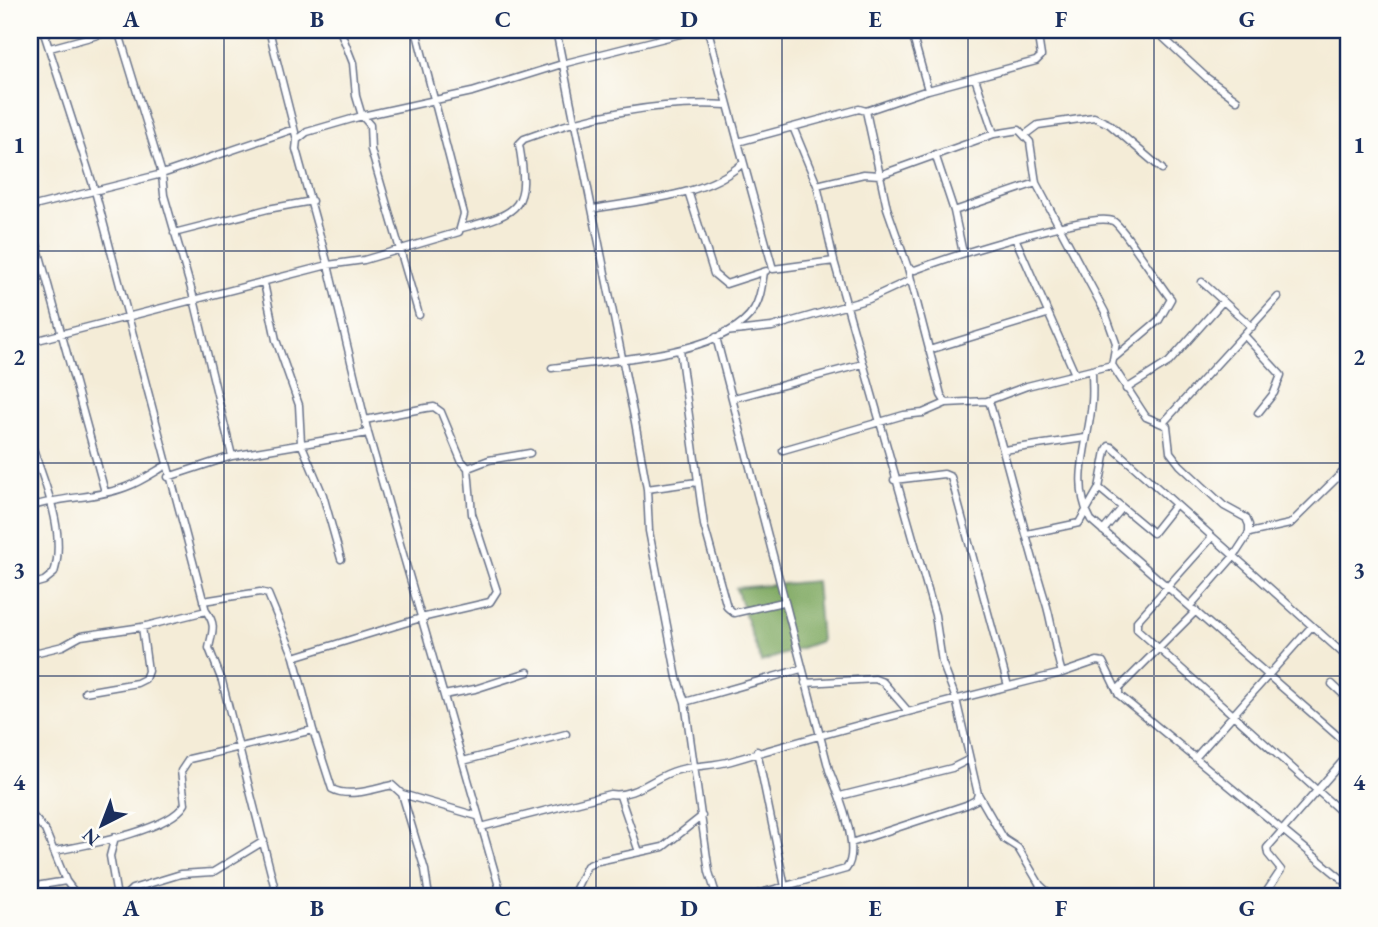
<svg xmlns="http://www.w3.org/2000/svg" width="1378" height="927" font-family="'EB Garamond',serif">
<rect width="100%" height="100%" fill="#fdfcf7"/>
<filter id="ink" filterUnits="userSpaceOnUse"><feTurbulence type="fractalNoise" baseFrequency=".0143" numOctaves="2"/><feDisplacementMap in="SourceGraphic" scale="14" xChannelSelector="R" yChannelSelector="G"/><feConvolveMatrix kernelMatrix="1 2 1 2 8 2 1 2 1" color-interpolation-filters="sRGB"/></filter>
<filter id="wash" filterUnits="userSpaceOnUse"><feTurbulence type="fractalNoise" baseFrequency=".00686" numOctaves="4" result="noise"/><feDisplacementMap in="SourceGraphic" scale="28" xChannelSelector="R" yChannelSelector="G"/><feGaussianBlur stdDeviation="1.57" result="paint"/><feColorMatrix in="noise" values="0 0 0 0 0 0 0 0 0 0 0 0 0 0 0 0 0 1.4 0 .05"/><feComposite in="paint" operator="in"/></filter>
<g filter="url(#wash)">
<rect width="100%" height="100%" fill="#f4ecd7"/>
<path fill="#7ea860" stroke="#4c6c5f" stroke-width="2" d="M 816,581 L 821,641 L 761,662 L 736,588 Z"/>
</g>
<g filter="url(#ink)">
<g fill="none" stroke-linecap="round" stroke-linejoin="round">
<defs>
<path id="minor" d="M 43,30 L 95,191 L 206,611 C 217,626 212,631 209,648 L 222,681 L 277,897
M 118,30 L 162,174 L 294,129
M 269,30 L 297,140
M 340,30 L 353,63 L 356,96 L 362,116 L 370,125 L 371,150 L 419,315
M 556,30 L 635,422 L 647,489 L 649,531 L 677,678 L 685,702 L 709,872 L 717,897
M 708,30 L 738,142 L 859,109 L 866,111 L 887,208 L 908,268 L 915,270 C 944,259 1091,211 1113,221 C 1121,224 1161,287 1171,299 L 1159,320 L 1114,358
M 1155,30 L 1207,78 L 1237,100
M 50,48 L 116,30
M 975,78 L 994,134
M 928,90 L 1036,61 L 1041,56 L 1037,30
M 866,111 L 928,90 L 911,30
M 793,127 L 817,185 L 834,261
M 1026,134 L 1038,125 L 1094,117 L 1109,124 L 1162,169
M 738,142 L 773,269 L 834,261 L 935,615 L 942,662 L 956,699 L 978,794 L 976,800 L 966,805 L 851,843
M 935,154 L 954,211 L 963,253
M 817,185 L 864,174 L 880,175 L 994,134 L 1019,130 L 1030,142 L 1036,183 L 1105,312 L 1116,343 L 1112,365 L 1146,417 L 1167,426 L 1170,452 L 1180,465 L 1224,506 L 1246,518 L 1249,525 L 1249,533 L 1234,556 L 1190,606
M 688,191 L 714,274 L 726,284 L 766,271
M 30,207 L 162,174 L 164,195 L 194,299 L 232,456 L 368,433
M 593,209 C 641,200 705,197 743,163
M 954,211 L 1036,183
M 30,219 L 105,492
M 462,228 C 522,213 530,207 519,144 L 524,139 C 587,115 660,101 727,105
M 174,233 L 268,209 L 312,201
M 1016,240 L 1075,374
M 908,268 L 941,395 L 946,403 L 987,401 L 990,404 C 1009,469 1025,535 1045,600 C 1053,624 1054,649 1062,673 L 1097,661 L 1103,662 L 1119,695
M 1202,282 L 1252,327
M 264,283 L 276,340 L 299,405 L 301,443 L 323,495 L 341,559
M 725,332 L 772,327 L 869,299 L 910,280
M 1244,335 L 1281,375 L 1274,393 L 1258,413
M 716,337 L 829,770 C 838,792 862,850 846,869 L 747,897
M 30,342 L 328,265 L 364,260 L 459,232 L 464,214 L 416,30
M 680,350 L 704,525 L 727,607 L 734,613 L 783,602
M 929,350 L 1047,314
M 552,368 C 604,360 724,357 754,309 C 761,298 762,284 764,272
M 1092,370 C 1092,380 1093,392 1092,402 C 1089,442 1070,483 1091,520 L 1348,745
M 1126,389 L 1169,362 L 1223,301
M 734,398 L 863,364
M 987,401 L 1027,386 L 1112,365
M 1164,422 L 1278,297
M 783,450 L 904,415 L 923,413 L 946,403
M 1004,450 L 1085,438
M 468,468 L 489,460 L 530,453
M 168,477 L 232,456
M 894,480 L 944,474 L 951,477 L 1008,686
M 1099,488 L 1153,533 L 1176,504
M 647,489 L 697,482
M 30,507 C 61,496 95,499 126,487 C 140,482 153,473 165,466
M 1103,531 L 1122,508
M 1249,533 L 1290,524 L 1348,467
M 1027,534 L 1079,523 L 1099,488 L 1106,451 L 1109,446 L 1112,447 L 1348,658
M 1212,537 L 1137,621 L 1137,629 L 1348,818
M 30,585 L 44,581 L 54,573 C 67,531 44,482 31,443
M 203,601 L 260,592 L 268,594 L 294,657 L 313,730
M 1196,611 L 1119,688 L 1119,695 L 1348,884
M 30,654 L 63,646 L 81,636 L 142,627 L 206,611
M 294,657 L 421,618 L 490,602 L 497,591 L 472,514 L 468,468 L 461,460 L 441,412 L 434,407 L 426,408 L 365,420
M 805,683 L 875,679 L 883,682 L 907,710
M 1332,684 L 1348,699
M 85,692 L 137,683 L 145,679 L 148,671 L 142,627
M 444,695 L 475,689 L 528,672
M 685,702 L 801,669
M 757,751 L 785,887
M 1195,758 L 1312,626
M 463,761 L 566,734
M 402,794 L 477,816
M 978,794 L 1004,839 L 1018,848 L 1040,885 L 1053,897
M 620,796 L 639,852
M 840,796 L 952,768 L 968,760
M 30,813 L 45,830 L 66,881
M 481,827 L 610,794 C 635,798 654,776 678,770 C 695,765 714,766 731,761 C 840,729 951,700 1062,673
M 115,837 L 110,856 L 117,897
M 55,851 C 86,845 169,831 185,804 L 181,771 L 189,759 L 313,730 L 332,789 C 349,798 374,789 392,785 L 402,794 L 425,870 L 429,897
M 30,887 L 66,881 L 78,897
M 124,897 L 132,889 L 181,874 L 213,872 L 264,841
M 502,897 L 368,433 L 328,265 L 296,149 L 297,140 L 307,132 L 362,116 L 472,92 L 562,64 L 696,30
M 572,897 L 587,866 L 598,861 L 663,847 L 702,816
M 1036,897 L 1040,885
M 1263,897 L 1281,870 L 1268,854 L 1267,848 L 1348,755"/>
</defs>
<use href="#minor" stroke="#677188" stroke-width="9"/>
<use href="#minor" stroke="#fff" stroke-width="6"/>
</g>
</g>
<path fill="none" stroke="#1b2f5e" stroke-width="2" stroke-opacity="0.55" d="M 224,30 L 224,897M 410,30 L 410,897M 596,30 L 596,897M 782,30 L 782,897M 968,30 L 968,897M 1154,30 L 1154,897M 30,251 L 1348,251M 30,463 L 1348,463M 30,676 L 1348,676"/>
<rect width="1378" height="927" fill="none" stroke="#fdfcf7" stroke-width="77"/>
<g transform="translate(102 825) rotate(222)" stroke="#fdfcf7" stroke-width="5" paint-order="stroke">
<path d="M0-5L12 26L0 18L-12 26Z" fill="#1b2f5e"/>
<text y="-10" font-size="19" font-weight="bold" text-anchor="middle" fill="#1b2f5e">N</text>
</g>
<rect x="38" y="38" width="1302" height="850" fill="none" stroke="#1b2f5e" stroke-width="2.5"/>
<g font-size="23" text-anchor="middle" font-weight="bold" fill="#1b2f5e">
<text x="131" y="27">A</text>
<text x="317" y="27">B</text>
<text x="503" y="27">C</text>
<text x="689" y="27">D</text>
<text x="875" y="27">E</text>
<text x="1061" y="27">F</text>
<text x="1247" y="27">G</text>
<text x="19" y="153">1</text>
<text x="1359" y="153">1</text>
<text x="19" y="365">2</text>
<text x="1359" y="365">2</text>
<text x="19" y="578">3</text>
<text x="1359" y="578">3</text>
<text x="19" y="790">4</text>
<text x="1359" y="790">4</text>
<text x="131" y="916">A</text>
<text x="317" y="916">B</text>
<text x="503" y="916">C</text>
<text x="689" y="916">D</text>
<text x="875" y="916">E</text>
<text x="1061" y="916">F</text>
<text x="1247" y="916">G</text>
</g>
</svg>
